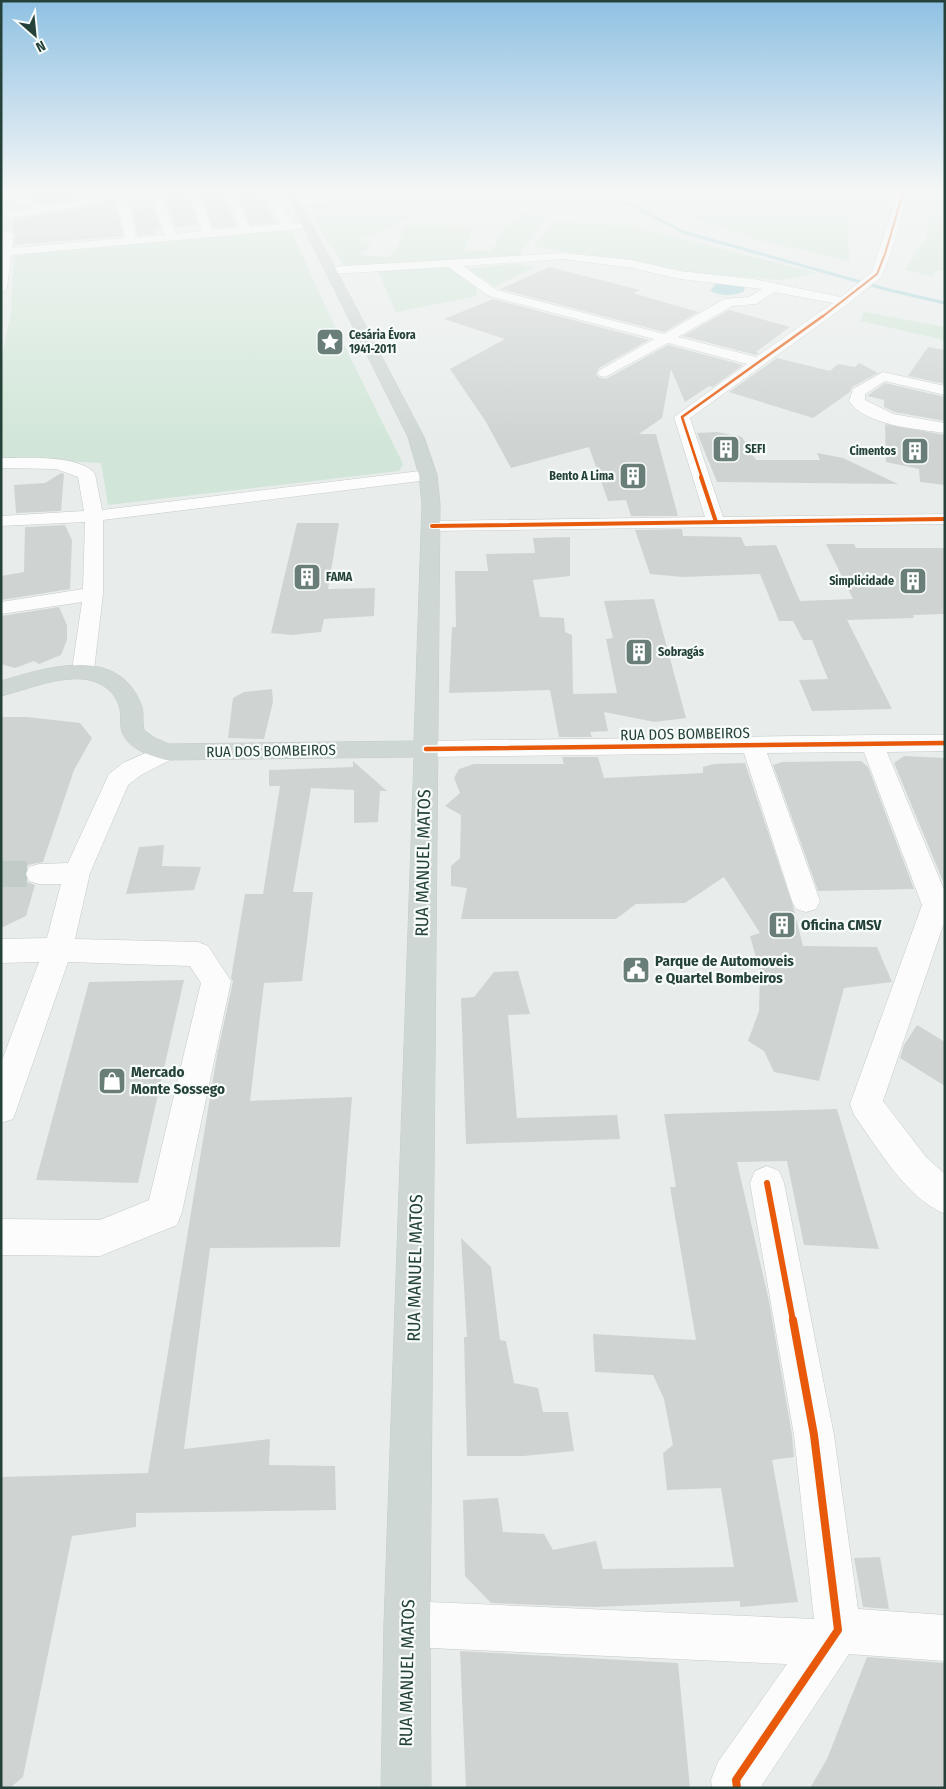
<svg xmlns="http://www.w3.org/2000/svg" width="946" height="1789" font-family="'Fira Sans Condensed',sans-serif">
<rect width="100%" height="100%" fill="#e8edeb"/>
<path fill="#d1e6d8" d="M 462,193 L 504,193 L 530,197 L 552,208 L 518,257 L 403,265 L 345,266 L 325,238 L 308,202 L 389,198 L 414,215 L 382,232 L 358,239 L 372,245 L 358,255 L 389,257 L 399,245 L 403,226 L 472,227 L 465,251 L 492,251 L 503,229 L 530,208 L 453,209 L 420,199 Z
M 625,193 L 876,193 L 874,197 L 848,217 L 849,261 L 759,240 Z
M 930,193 L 945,193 L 945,271 L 936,270 L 932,276 L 905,270 L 926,238 Z
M 554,222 L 627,225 L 817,273 L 780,280 L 684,272 L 533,246 Z
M 291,230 L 324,304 L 403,464 L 399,471 L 108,505 L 101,463 L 1,458 L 1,360 L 11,313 L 14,254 Z
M 513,264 L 535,267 L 495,287 L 468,269 Z
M 450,266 L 475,281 L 477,296 L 396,312 L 378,271 Z
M 864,312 L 945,327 L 945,340 L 861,321 Z"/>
<path fill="#a9d4db" d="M 716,284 L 735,284 L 745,288 L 743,292 C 731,296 722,296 710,291 Z"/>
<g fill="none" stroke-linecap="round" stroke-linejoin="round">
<path stroke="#a9d4db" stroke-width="3" d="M 585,193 L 634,206 L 683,232 L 889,290 L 945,303"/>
</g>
<path fill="#cfd4d2" d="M 46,193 L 97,193 L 47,204 L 28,197 Z
M 166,193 L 186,193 L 198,225 L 175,227 L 166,202 Z
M 200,193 L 223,193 L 236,226 L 213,228 Z
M 237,193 L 258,193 L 261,198 L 263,198 L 277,223 L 251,225 Z
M 111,199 L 115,201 L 123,236 L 14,245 L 16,234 L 13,231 L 14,219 L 87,207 Z
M 154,207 L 161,228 L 153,229 L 154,234 L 138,235 L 132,209 Z
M 549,267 L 640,290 L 633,293 L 698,312 L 664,332 L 500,289 Z
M 493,299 L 649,340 L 599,368 L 596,374 L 600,378 L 606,379 L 668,345 L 743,365 L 713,387 L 709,386 L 685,402 L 671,369 L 662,418 L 639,434 L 656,434 L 678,516 L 631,516 L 626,500 L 608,501 L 589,447 L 511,468 L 486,422 L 450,369 L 505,339 L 444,319 Z
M 729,310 L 790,327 L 756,352 L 759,353 L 756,355 L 683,336 Z
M 928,347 L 945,350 L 945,384 L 908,376 Z
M 777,358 L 830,371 L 838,364 L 855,367 L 859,363 L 878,373 L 852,387 L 850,392 L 813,418 L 729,392 Z
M 885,383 L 945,397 L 945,421 L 894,412 L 884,407 L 884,400 L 867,396 Z
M 885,424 L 945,435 L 945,485 L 920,482 L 919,469 L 886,462 Z
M 717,432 L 742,437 L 756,460 L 820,460 L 817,453 L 843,458 L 898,484 L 717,482 L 697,433 Z
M 61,473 L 64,474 L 61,511 L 16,513 L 14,485 L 45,483 Z
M 297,523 L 339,523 L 328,589 L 375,588 L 374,616 L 324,619 L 321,632 L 292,635 L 271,633 Z
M 65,525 L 72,540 L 70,589 L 1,600 L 1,576 L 24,572 L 25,527 Z
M 682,529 L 683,536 L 741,537 L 745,546 L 776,545 L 800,601 L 853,599 L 826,544 L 854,544 L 856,548 L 945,548 L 945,614 L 913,615 L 914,618 L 847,620 L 892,709 L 812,711 L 799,680 L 828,679 L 812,640 L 803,640 L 793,621 L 779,621 L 760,574 L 683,577 L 650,574 L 635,530 Z
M 570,537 L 570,576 L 533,580 L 540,617 L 564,618 L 565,632 L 572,635 L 573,694 L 617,693 L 606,639 L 613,638 L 604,601 L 654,599 L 686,718 L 655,722 L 604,712 L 608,731 L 590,732 L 592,737 L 559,737 L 550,690 L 449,693 L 452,627 L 456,627 L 455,571 L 488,571 L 486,554 L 535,553 L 533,538 Z
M 59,607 L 67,625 L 67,640 L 61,655 L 39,664 L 34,661 L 15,668 L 1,664 L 1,616 Z
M 272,689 L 273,702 L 264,739 L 228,738 L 233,698 L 244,692 Z
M 1,717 L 27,717 L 80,723 L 92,738 L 74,770 L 43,862 L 28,865 L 24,873 L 27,882 L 35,885 L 26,916 L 1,928 Z
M 904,756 L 945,758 L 945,886 L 894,763 Z
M 562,757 L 598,757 L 604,778 L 703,773 L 703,767 L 714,764 L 745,763 L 793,906 L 803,946 L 877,947 L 892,982 L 844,988 L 819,1081 L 774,1072 L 764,1051 L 748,1041 L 759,1011 L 760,972 L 750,936 L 760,933 L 724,877 L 685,903 L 636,904 L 616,919 L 461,919 L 467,888 L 451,886 L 451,866 L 460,858 L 461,815 L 445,806 L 460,793 L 454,778 L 459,769 L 474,764 L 564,764 Z
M 353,761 L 387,791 L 380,791 L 378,822 L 354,823 L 354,790 L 311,788 L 293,892 L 313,892 L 302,981 L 264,983 L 250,1101 L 352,1097 L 340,1247 L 210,1248 L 184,1449 L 270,1439 L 269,1465 L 335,1466 L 336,1510 L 136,1513 L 136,1527 L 72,1536 L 23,1777 L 10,1788 L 1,1788 L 1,1477 L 148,1473 L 217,1055 L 233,981 L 231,978 L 245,894 L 263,894 L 280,786 L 269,786 L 269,770 L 353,767 Z
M 861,761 L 868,767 L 914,889 L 818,891 L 773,765 L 782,762 Z
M 164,845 L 162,866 L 201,867 L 194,890 L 126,894 L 139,847 Z
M 518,971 L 530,1014 L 508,1015 L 517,1118 L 617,1115 L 620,1139 L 466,1144 L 461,998 L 474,997 L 494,972 Z
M 184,980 L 138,1183 L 36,1180 L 89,982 Z
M 917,1025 L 945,1042 L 945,1086 L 900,1058 L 904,1045 Z
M 837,1109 L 879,1249 L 804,1245 L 787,1161 L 737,1162 L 769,1301 L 792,1435 L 794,1457 L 772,1460 L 798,1602 L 740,1607 L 740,1601 L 594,1607 L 491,1603 L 465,1576 L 463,1500 L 498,1498 L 503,1532 L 544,1534 L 553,1550 L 596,1541 L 603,1569 L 734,1567 L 721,1488 L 667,1490 L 663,1453 L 673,1445 L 664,1399 L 653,1375 L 595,1372 L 593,1334 L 696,1340 L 670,1187 L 676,1187 L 664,1114 Z
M 461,1238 L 491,1267 L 500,1340 L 506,1341 L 514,1383 L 538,1388 L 543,1412 L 568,1412 L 574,1451 L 524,1456 L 467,1456 L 464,1337 L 467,1337 Z
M 880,1557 L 889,1609 L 863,1607 L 854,1558 Z
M 460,1651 L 678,1663 L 690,1788 L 466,1788 Z
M 867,1657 L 945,1663 L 945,1788 L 810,1788 L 827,1759 Z"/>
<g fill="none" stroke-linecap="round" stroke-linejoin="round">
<path stroke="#c1cbc8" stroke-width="26" stroke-dasharray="26 12" stroke-linecap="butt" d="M 1,874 L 39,874"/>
<defs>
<path id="minor" d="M 1,193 L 9,193 L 47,206 L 85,199 L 104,193 L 125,193 L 129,202 L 136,237 L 165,235 L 151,193 L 161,193 L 175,234 L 202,231 L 188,193 L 198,193 L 212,230 L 239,228 L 225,193 L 235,193 L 250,227 L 281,224 L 267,193 L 277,193 L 292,223 L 308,222 L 313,225 L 308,228 L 288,230 L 11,255 L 7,288 L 1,292 L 1,243 L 4,232 L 8,231 L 14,234 L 12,248 L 125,238 L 116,196 L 87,205 L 9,218 L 5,217 L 4,215 L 5,213 L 34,208 L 1,197 Z
M 365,193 L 385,193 L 369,199 L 295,204 L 290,201 L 295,198 Z
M 898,193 L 908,193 L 891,254 L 881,277 L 848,304 L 690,418 L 723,517 L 945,514 L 945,524 L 432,531 L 426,530 L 423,526 L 426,522 L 432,521 L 705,517 L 674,417 L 747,364 L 668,343 L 605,377 L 600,376 L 598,373 L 600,370 L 654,339 L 489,296 L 448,267 L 332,274 L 326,270 L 328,267 L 564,253 L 632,260 L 680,271 L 753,279 L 841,297 L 872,272 ZM 564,259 L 632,268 L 680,279 L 762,289 L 749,297 L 724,299 L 664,334 L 497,290 L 463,266 ZM 774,292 L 833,303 L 756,357 L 678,337 L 732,306 L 756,304 Z
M 883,372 L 945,386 L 945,395 L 885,381 L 865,394 L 865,400 L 893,414 L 945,423 L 945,433 C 918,429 866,426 849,401 L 853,389 Z
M 1,458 C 24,458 80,454 95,474 L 102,510 L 428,470 L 434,471 L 437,475 L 434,479 L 428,480 L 103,520 L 103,594 L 94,670 L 91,675 L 83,677 L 75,675 L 72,670 L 82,602 L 1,614 L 1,602 L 83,589 L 85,522 L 1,526 L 1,516 L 84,511 L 78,477 L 56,469 L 1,468 Z
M 872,735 L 945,735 L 945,751 L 887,752 L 945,892 L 945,920 L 883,1101 L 926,1157 L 945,1174 L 945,1214 C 906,1198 878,1148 854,1115 L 850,1104 L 922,905 L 864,752 L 767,753 L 820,901 L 816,909 L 806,912 L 796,909 L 792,901 L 744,753 L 426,757 L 418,755 L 414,749 L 418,743 L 426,741 Z
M 166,744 L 174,746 L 178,752 L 174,758 L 141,775 L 128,785 L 90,873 L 75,939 L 198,942 L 208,946 L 231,981 L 182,1212 L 177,1225 L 100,1256 L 1,1255 L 1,1219 L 100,1220 L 149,1200 L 201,983 L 190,966 L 68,962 L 17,1108 L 13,1119 L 1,1123 L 1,1063 L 39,962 L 1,963 L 1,939 L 47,938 L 61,884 L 39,884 L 29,881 L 26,874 L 29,867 L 39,864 L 68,863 L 109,774 L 123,763 Z
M 767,1166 L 779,1171 L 784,1183 L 834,1435 L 858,1609 L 945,1615 L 945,1661 L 849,1654 L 762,1785 L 762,1788 L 712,1788 L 711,1780 L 718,1762 L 787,1664 L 407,1647 L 391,1640 L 384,1624 L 391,1608 L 407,1601 L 814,1619 L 794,1435 L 750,1183 L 755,1171 Z"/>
<path id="major" d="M 288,193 L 298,193 L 300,201 L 424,437 L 437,475 L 440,504 L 430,1624 L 431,1788 L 381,1788 L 384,1624 L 414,757 L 166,760 C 152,756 134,751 126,739 C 118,729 122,721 120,709 C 115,687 93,677 72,679 C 48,680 25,690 1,696 L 1,681 C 48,667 120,644 142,707 C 144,714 142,723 144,730 L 155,738 L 169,744 L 414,741 L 422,504 L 419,475 L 408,437 L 290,201 Z"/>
</defs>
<use href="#minor" stroke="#c5cac8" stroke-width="1"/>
<use href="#major" stroke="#c3ccc9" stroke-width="1"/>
<use href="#minor" fill="#fcfcfc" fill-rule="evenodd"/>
<use href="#major" fill="#cfd7d5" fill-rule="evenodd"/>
<defs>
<path id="cycleway-far5" d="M 822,317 L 877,274 L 885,254 L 903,193"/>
<path id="cycleway-far4" d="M 702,478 L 682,417 L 823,316"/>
<path id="cycleway-far3" d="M 701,477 L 716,522
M 432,526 L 945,519"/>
<path id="cycleway-far2" d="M 426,749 L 945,743"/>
<path id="cycleway-far1" d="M 767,1183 L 793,1321"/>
<path id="cycleway" d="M 737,1788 L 736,1780 L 838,1630 L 814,1435 L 793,1320"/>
</defs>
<use href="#cycleway-far5" stroke="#f7fbf9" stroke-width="3"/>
<use href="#cycleway-far4" stroke="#f7fbf9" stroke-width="4.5"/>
<use href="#cycleway-far3" stroke="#f7fbf9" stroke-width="6"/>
<use href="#cycleway-far2" stroke="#f7fbf9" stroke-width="8"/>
<use href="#cycleway-far1" stroke="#f7fbf9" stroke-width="9"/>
<use href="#cycleway" stroke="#f7fbf9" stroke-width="11"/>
<use href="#cycleway-far5" stroke="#e8590c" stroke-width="2"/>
<use href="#cycleway-far4" stroke="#e8590c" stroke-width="2.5"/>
<use href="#cycleway-far3" stroke="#e8590c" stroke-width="4"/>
<use href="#cycleway-far2" stroke="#e8590c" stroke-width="4.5"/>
<use href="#cycleway-far1" stroke="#e8590c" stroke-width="6"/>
<use href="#cycleway" stroke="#e8590c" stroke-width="8"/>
</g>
<linearGradient id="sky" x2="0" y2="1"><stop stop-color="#8fc1e3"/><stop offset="0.43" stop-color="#f5f7f6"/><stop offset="1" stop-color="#f5f7f6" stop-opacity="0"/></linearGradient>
<rect width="946" height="444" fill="url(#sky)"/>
<defs>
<symbol id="sight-square" viewBox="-11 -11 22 22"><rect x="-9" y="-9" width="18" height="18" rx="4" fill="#697e78" stroke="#f7fbf9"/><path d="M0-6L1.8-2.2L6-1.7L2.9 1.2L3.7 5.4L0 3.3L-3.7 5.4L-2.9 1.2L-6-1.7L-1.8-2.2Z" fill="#fff"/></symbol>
<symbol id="building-square" viewBox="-11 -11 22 22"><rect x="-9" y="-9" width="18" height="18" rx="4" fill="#697e78" stroke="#f7fbf9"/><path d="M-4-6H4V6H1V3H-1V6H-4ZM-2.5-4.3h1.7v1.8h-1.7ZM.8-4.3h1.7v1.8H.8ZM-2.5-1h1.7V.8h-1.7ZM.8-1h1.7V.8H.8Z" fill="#fff"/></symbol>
<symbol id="civic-square" viewBox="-11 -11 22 22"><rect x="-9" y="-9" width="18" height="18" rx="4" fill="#697e78" stroke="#f7fbf9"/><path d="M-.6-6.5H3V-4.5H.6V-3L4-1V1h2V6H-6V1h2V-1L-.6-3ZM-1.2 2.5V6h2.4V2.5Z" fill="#fff"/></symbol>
<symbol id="shop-square" viewBox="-11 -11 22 22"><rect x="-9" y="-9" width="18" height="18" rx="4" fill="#697e78" stroke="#f7fbf9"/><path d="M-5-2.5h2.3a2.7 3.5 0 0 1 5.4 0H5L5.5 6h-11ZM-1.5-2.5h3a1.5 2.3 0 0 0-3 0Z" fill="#fff"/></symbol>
</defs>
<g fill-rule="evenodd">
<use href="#sight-square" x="314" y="326" width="32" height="32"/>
<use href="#building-square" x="710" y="433" width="32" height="32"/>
<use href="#building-square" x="899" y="435" width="32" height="32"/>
<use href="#building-square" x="617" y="460" width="32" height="32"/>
<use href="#building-square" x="291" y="561" width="32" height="32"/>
<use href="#building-square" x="897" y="565" width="32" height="32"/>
<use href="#building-square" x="623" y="636" width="32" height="32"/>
<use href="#building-square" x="766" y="909" width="32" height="32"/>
<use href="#civic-square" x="620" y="954" width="32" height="32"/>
<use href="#shop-square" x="96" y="1065" width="32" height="32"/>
</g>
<g text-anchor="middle" stroke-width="4.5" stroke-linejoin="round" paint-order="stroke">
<g font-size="12" font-weight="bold" fill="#24423a" stroke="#f7fbf9" text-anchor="start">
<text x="349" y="339">Cesária Évora<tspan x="349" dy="14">1941-2011</tspan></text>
<text x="745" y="453">SEFI</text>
<text x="896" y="455" text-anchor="end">Cimentos</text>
<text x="614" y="480" text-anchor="end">Bento A Lima</text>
<text x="326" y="581">FAMA</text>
<text x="894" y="585" text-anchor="end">Simplicidade</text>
<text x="658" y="656">Sobragás</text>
</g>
<g font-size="15" fill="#24423a" stroke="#f7fbf9">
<text transform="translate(685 734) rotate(-1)" y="5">RUA DOS BOMBEIROS</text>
<text transform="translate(271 751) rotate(-1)" y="5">RUA DOS BOMBEIROS</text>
</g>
<g font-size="15" font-weight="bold" fill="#24423a" stroke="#f7fbf9" text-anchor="start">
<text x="801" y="930">Oficina CMSV</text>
<text x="655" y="966">Parque de Automoveis<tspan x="655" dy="17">e Quartel Bombeiros</tspan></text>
<text x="131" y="1077">Mercado<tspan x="131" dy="17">Monte Sossego</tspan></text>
</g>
<g font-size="18" fill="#24423a" stroke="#f7fbf9">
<text transform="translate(423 863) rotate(-89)" y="6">RUA MANUEL MATOS</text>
<text transform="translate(415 1268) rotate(-89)" y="6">RUA MANUEL MATOS</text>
<text transform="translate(407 1673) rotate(-89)" y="6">RUA MANUEL MATOS</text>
</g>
</g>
<rect width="946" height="1789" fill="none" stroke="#24423a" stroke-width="5"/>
<g transform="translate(35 35) rotate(153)" stroke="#f7fbf9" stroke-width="4" paint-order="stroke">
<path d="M0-4L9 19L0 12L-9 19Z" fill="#24423a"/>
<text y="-8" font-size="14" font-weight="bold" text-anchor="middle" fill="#24423a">N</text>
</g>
</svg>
